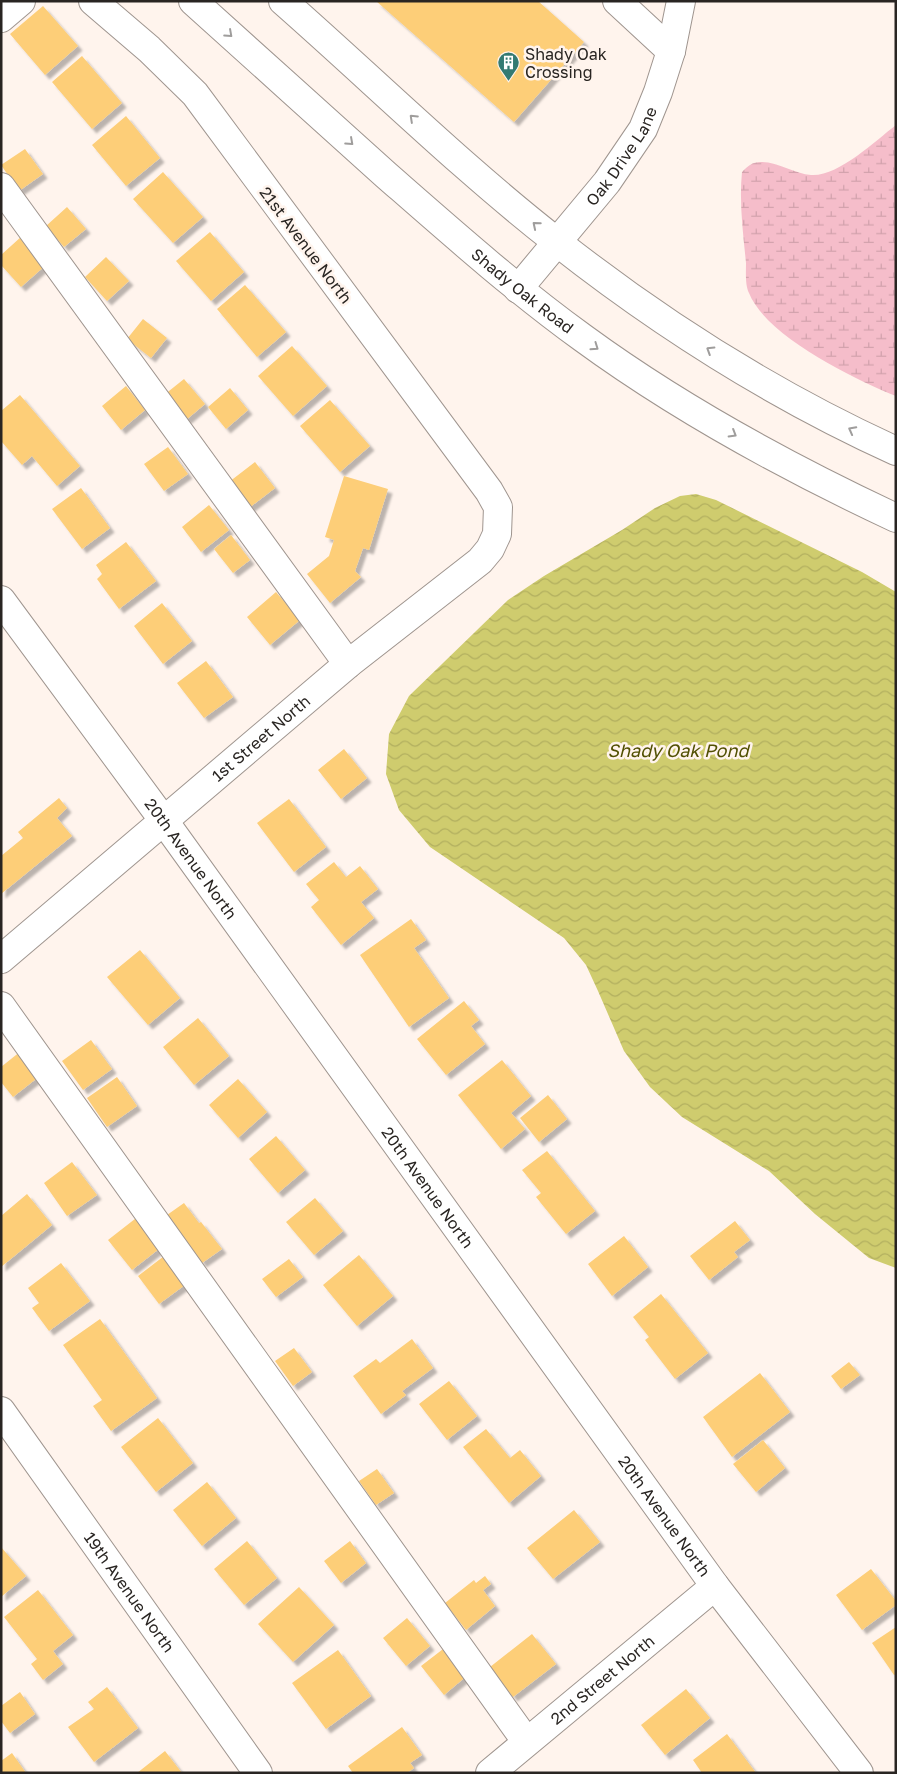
<svg xmlns="http://www.w3.org/2000/svg" width="897" height="1774" font-family="'Golos Text',sans-serif">
<defs>
<pattern id="wetland-marsh" width="20" height="14" patternUnits="userSpaceOnUse" patternTransform="scale(1.25)"><rect width="20" height="14" fill="#f5bdca"/><path d="M1 5h8M5 5V1M11 12h8M15 12V8" fill="none" stroke="#d2a2ad"/></pattern>
<pattern id="water-waves" width="16" height="10" patternUnits="userSpaceOnUse" patternTransform="scale(1.25)"><rect width="16" height="10" fill="#cfcc6e"/><path d="M0 5q4-4 8 0t8 0" fill="none" stroke="#b2af5f"/></pattern>
<filter id="shadow"><feDropShadow dx="4.5" dy="4.5" stdDeviation="1" flood-color="#0004"/></filter>
</defs>
<rect width="100%" height="100%" fill="#fff4ed"/>
<path fill="url(#wetland-marsh)" d="M 896,125 L 896,396 C 854,379 766,336 749,293 C 745,285 746,272 746,263 C 743,232 739,202 742,172 C 745,169 750,164 754,163 C 773,158 793,174 811,175 C 838,177 875,141 896,125 Z"/>
<path fill="url(#water-waves)" d="M 696,494 L 716,500 L 862,572 L 896,592 L 896,1268 L 869,1258 L 815,1214 L 769,1171 L 682,1117 L 650,1087 L 624,1051 L 598,991 L 586,965 L 564,938 L 430,847 L 399,810 L 386,774 L 389,734 L 409,696 L 508,600 L 544,576 L 622,530 L 655,508 L 680,496 Z"/>
<path fill="#fdce78" filter="url(#shadow)" d="M 376,1 L 538,1 L 584,42 L 514,122 Z
M 43,6 L 78,46 L 45,75 L 10,34 Z
M 82,56 L 122,103 L 92,129 L 52,82 Z
M 126,116 L 160,158 L 126,186 L 92,145 Z
M 25,149 L 43,174 L 19,191 L 1,165 Z
M 163,172 L 203,217 L 173,243 L 133,199 Z
M 67,207 L 86,229 L 64,247 L 46,226 Z
M 210,232 L 244,272 L 211,301 L 176,261 Z
M 22,236 L 47,264 L 21,287 L 1,265 L 1,255 Z
M 106,257 L 129,281 L 107,301 L 85,277 Z
M 245,285 L 286,332 L 257,357 L 217,309 Z
M 143,319 L 167,338 L 151,358 L 127,339 Z
M 292,346 L 327,386 L 293,416 L 258,376 Z
M 184,379 L 205,404 L 186,420 L 164,395 Z
M 126,386 L 145,410 L 121,430 L 102,406 Z
M 230,388 L 248,410 L 226,429 L 208,407 Z
M 20,395 L 80,466 L 57,486 L 32,456 L 22,465 L 1,441 L 1,411 Z
M 330,400 L 370,446 L 340,472 L 300,426 Z
M 168,447 L 188,474 L 164,491 L 144,464 Z
M 255,462 L 275,488 L 249,508 L 229,482 Z
M 344,476 L 388,489 L 369,550 L 363,548 L 355,571 L 361,577 L 330,603 L 307,574 L 329,556 L 334,540 L 325,537 Z
M 81,488 L 110,528 L 82,549 L 52,509 Z
M 209,505 L 229,530 L 201,552 L 182,527 Z
M 231,535 L 250,560 L 233,573 L 214,549 Z
M 126,542 L 156,581 L 119,609 L 97,579 L 102,574 L 96,565 Z
M 276,592 L 300,620 L 270,645 L 247,617 Z
M 162,603 L 192,641 L 163,664 L 134,626 Z
M 206,661 L 233,697 L 204,718 L 177,683 Z
M 344,749 L 367,778 L 341,799 L 318,770 Z
M 59,798 L 67,808 L 57,818 L 72,836 L 1,894 L 1,856 L 23,838 L 18,832 Z
M 289,799 L 326,847 L 294,872 L 257,823 Z
M 334,862 L 346,877 L 360,866 L 378,889 L 361,902 L 374,918 L 341,945 L 311,907 L 319,900 L 306,884 Z
M 411,919 L 426,940 L 414,948 L 449,998 L 409,1027 L 360,955 Z
M 140,950 L 180,998 L 148,1025 L 107,977 Z
M 464,1001 L 479,1020 L 471,1026 L 485,1044 L 446,1075 L 417,1039 Z
M 198,1018 L 229,1056 L 194,1085 L 163,1047 Z
M 91,1040 L 112,1069 L 83,1090 L 62,1061 Z
M 21,1051 L 41,1075 L 13,1097 L 1,1082 L 1,1067 Z
M 502,1060 L 531,1096 L 511,1113 L 525,1129 L 501,1149 L 458,1095 Z
M 117,1077 L 137,1106 L 107,1127 L 87,1098 Z
M 238,1079 L 267,1112 L 238,1138 L 209,1105 Z
M 548,1095 L 567,1119 L 539,1142 L 520,1118 Z
M 276,1136 L 305,1170 L 278,1193 L 249,1159 Z
M 547,1151 L 595,1211 L 566,1234 L 536,1197 L 541,1193 L 522,1170 Z
M 72,1162 L 97,1195 L 67,1216 L 44,1183 Z
M 27,1194 L 52,1225 L 1,1267 L 1,1216 Z
M 315,1198 L 343,1231 L 314,1255 L 286,1222 Z
M 184,1203 L 199,1223 L 201,1222 L 222,1249 L 202,1263 L 167,1215 Z
M 140,1215 L 164,1245 L 132,1270 L 108,1240 Z
M 735,1221 L 750,1240 L 734,1252 L 738,1257 L 709,1280 L 690,1256 Z
M 624,1236 L 648,1267 L 612,1296 L 588,1264 Z
M 168,1253 L 189,1282 L 159,1304 L 138,1276 Z
M 359,1255 L 393,1296 L 357,1326 L 323,1285 Z
M 289,1259 L 303,1277 L 276,1297 L 262,1279 Z
M 61,1263 L 90,1301 L 49,1331 L 32,1308 L 39,1303 L 28,1288 Z
M 661,1294 L 708,1353 L 675,1379 L 645,1340 L 649,1337 L 633,1317 Z
M 100,1319 L 157,1398 L 111,1431 L 93,1406 L 102,1400 L 63,1345 Z
M 412,1339 L 433,1368 L 402,1391 L 406,1395 L 381,1414 L 353,1376 L 376,1359 L 380,1363 Z
M 294,1348 L 312,1372 L 293,1386 L 275,1361 Z
M 849,1362 L 860,1375 L 841,1389 L 831,1376 Z
M 760,1373 L 790,1412 L 732,1457 L 703,1417 Z
M 449,1381 L 477,1416 L 447,1440 L 419,1404 Z
M 158,1418 L 193,1463 L 156,1492 L 121,1447 Z
M 486,1429 L 510,1458 L 520,1450 L 541,1476 L 509,1503 L 463,1447 Z
M 763,1440 L 785,1468 L 756,1492 L 733,1464 Z
M 377,1469 L 394,1493 L 376,1505 L 359,1481 Z
M 207,1482 L 236,1518 L 202,1546 L 173,1510 Z
M 574,1510 L 600,1542 L 553,1579 L 527,1548 Z
M 247,1541 L 277,1578 L 244,1605 L 214,1569 Z
M 350,1541 L 366,1563 L 341,1583 L 324,1561 Z
M 1,1547 L 26,1576 L 1,1597 Z
M 871,1569 L 896,1601 L 896,1605 L 862,1630 L 836,1595 Z
M 485,1576 L 491,1584 L 483,1590 L 495,1606 L 466,1630 L 445,1603 L 474,1580 L 476,1583 Z
M 299,1587 L 334,1625 L 293,1662 L 258,1624 Z
M 38,1590 L 73,1635 L 53,1651 L 63,1664 L 43,1680 L 31,1664 L 37,1659 L 4,1617 Z
M 407,1618 L 430,1646 L 406,1666 L 383,1638 Z
M 896,1627 L 896,1674 L 894,1675 L 872,1643 Z
M 532,1634 L 556,1664 L 513,1697 L 490,1667 Z
M 447,1646 L 469,1674 L 444,1695 L 421,1666 Z
M 338,1650 L 371,1696 L 326,1729 L 292,1683 Z
M 107,1687 L 138,1728 L 94,1762 L 68,1727 L 94,1709 L 88,1702 Z
M 686,1689 L 710,1718 L 665,1755 L 641,1725 Z
M 20,1692 L 35,1714 L 10,1733 L 1,1721 L 1,1706 Z
M 402,1727 L 422,1755 L 410,1763 L 414,1768 L 407,1773 L 353,1773 L 348,1766 Z
M 727,1734 L 756,1773 L 702,1773 L 693,1760 Z
M 165,1751 L 182,1773 L 137,1773 Z
M 12,1753 L 26,1773 L 1,1773 L 1,1761 Z"/>
<g fill="none" stroke-linecap="round" stroke-linejoin="round">
<defs>
<g id="minor">
<path d="M 617,1 L 671,51"/>
<path d="M 1,18 L 21,1"/>
<path d="M 1,187 L 348,664"/>
<path id="s1" d="M 518,289 L 607,182 L 643,129 L 658,92 L 671,51 L 681,1"/>
<path id="s2" d="M 1,600 L 164,821 L 715,1586 L 859,1773"/>
<path id="s3" d="M 1,959 L 348,664 L 480,561 L 490,549 L 497,534 L 498,507 L 489,491 L 195,94 L 149,49 L 93,1"/>
<path d="M 1,1006 L 526,1741"/>
<path id="s4" d="M 1,1411 L 258,1773"/>
<path id="s5" d="M 490,1773 L 715,1586"/>
</g>
<g id="major">
<path id="s6" d="M 193,1 C 257,59 322,117 386,175 C 450,231 514,288 583,338 C 680,409 787,467 896,518"/>
<path d="M 283,1 C 374,81 461,167 557,242 C 661,324 775,396 896,451"/>
</g>
</defs>
<use href="#minor" stroke="#9f958f" stroke-width="30"/>
<use href="#major" stroke="#9f958f" stroke-width="30"/>
<use href="#minor" stroke="#fff" stroke-width="28"/>
<use href="#major" stroke="#fff" stroke-width="28"/>
</g>
<defs><path id="oneway-chevron" d="M-2-3.5L2.5 0L-2 3.5" fill="none" stroke-width="1.6" stroke-linecap="round" stroke-linejoin="round" transform="scale(1.25)"/></defs>
<g stroke="#9f9d9c">
<use href="#oneway-chevron" transform="translate(229 34) rotate(42)"/>
<use href="#oneway-chevron" transform="translate(413 118) rotate(-137)"/>
<use href="#oneway-chevron" transform="translate(350 142) rotate(42)"/>
<use href="#oneway-chevron" transform="translate(536 225) rotate(-140)"/>
<use href="#oneway-chevron" transform="translate(595 347) rotate(35)"/>
<use href="#oneway-chevron" transform="translate(710 350) rotate(-148)"/>
<use href="#oneway-chevron" transform="translate(852 430) rotate(-152)"/>
<use href="#oneway-chevron" transform="translate(733 434) rotate(31)"/>
</g>
<defs>
<symbol id="building-pin" viewBox="-11 -11 22 30"><path d="M0 17L-7.5 6A9.5 9.5 0 1 1 7.5 6Z" fill="#337a72" stroke="#fff4ed"/><path d="M-4-6H4V6H1V3H-1V6H-4ZM-2.5-4.3h1.7v1.8h-1.7ZM.8-4.3h1.7v1.8H.8ZM-2.5-1h1.7V.8h-1.7ZM.8-1h1.7V.8H.8Z" fill="#fff"/></symbol>
</defs>
<g fill-rule="evenodd">
<use href="#building-pin" x="496" y="50" width="25" height="34"/>
</g>
<g text-anchor="middle" stroke-width="5" stroke-linejoin="round" paint-order="stroke">
<g font-size="16" fill="#292522" stroke="#fff4ed" text-anchor="start">
<text x="525" y="60">Shady Oak<tspan x="525" dy="18">Crossing</tspan></text>
</g>
<g font-size="16" fill="#292522" stroke="#fff4ed">
<text dy="6" stroke="none"><textPath href="#s1" startOffset="169">Oak Drive Lane</textPath></text>
<text transform="translate(306 245) rotate(53)" y="6">21st Avenue North</text>
<text dy="6" stroke="none"><textPath href="#s6" startOffset="439">Shady Oak Road</textPath></text>
<text dy="6" stroke="none"><textPath href="#s3" startOffset="341">1st Street North</textPath></text>
<text dy="6" stroke="none"><textPath href="#s2" startOffset="321">20th Avenue North</textPath></text>
<text dy="6" stroke="none"><textPath href="#s2" startOffset="726">20th Avenue North</textPath></text>
<text dy="6" stroke="none"><textPath href="#s2" startOffset="1131">20th Avenue North</textPath></text>
<text dy="6" stroke="none"><textPath href="#s4" startOffset="222">19th Avenue North</textPath></text>
<text dy="6" stroke="none"><textPath href="#s5" startOffset="146">2nd Street North</textPath></text>
</g>
<g font-size="18" font-style="italic" fill="#525003" stroke="#fff4ed">
<text x="678" y="757">Shady Oak Pond</text>
</g>
</g>
<rect width="897" height="1774" fill="none" stroke="#292522" stroke-width="5"/>
</svg>
